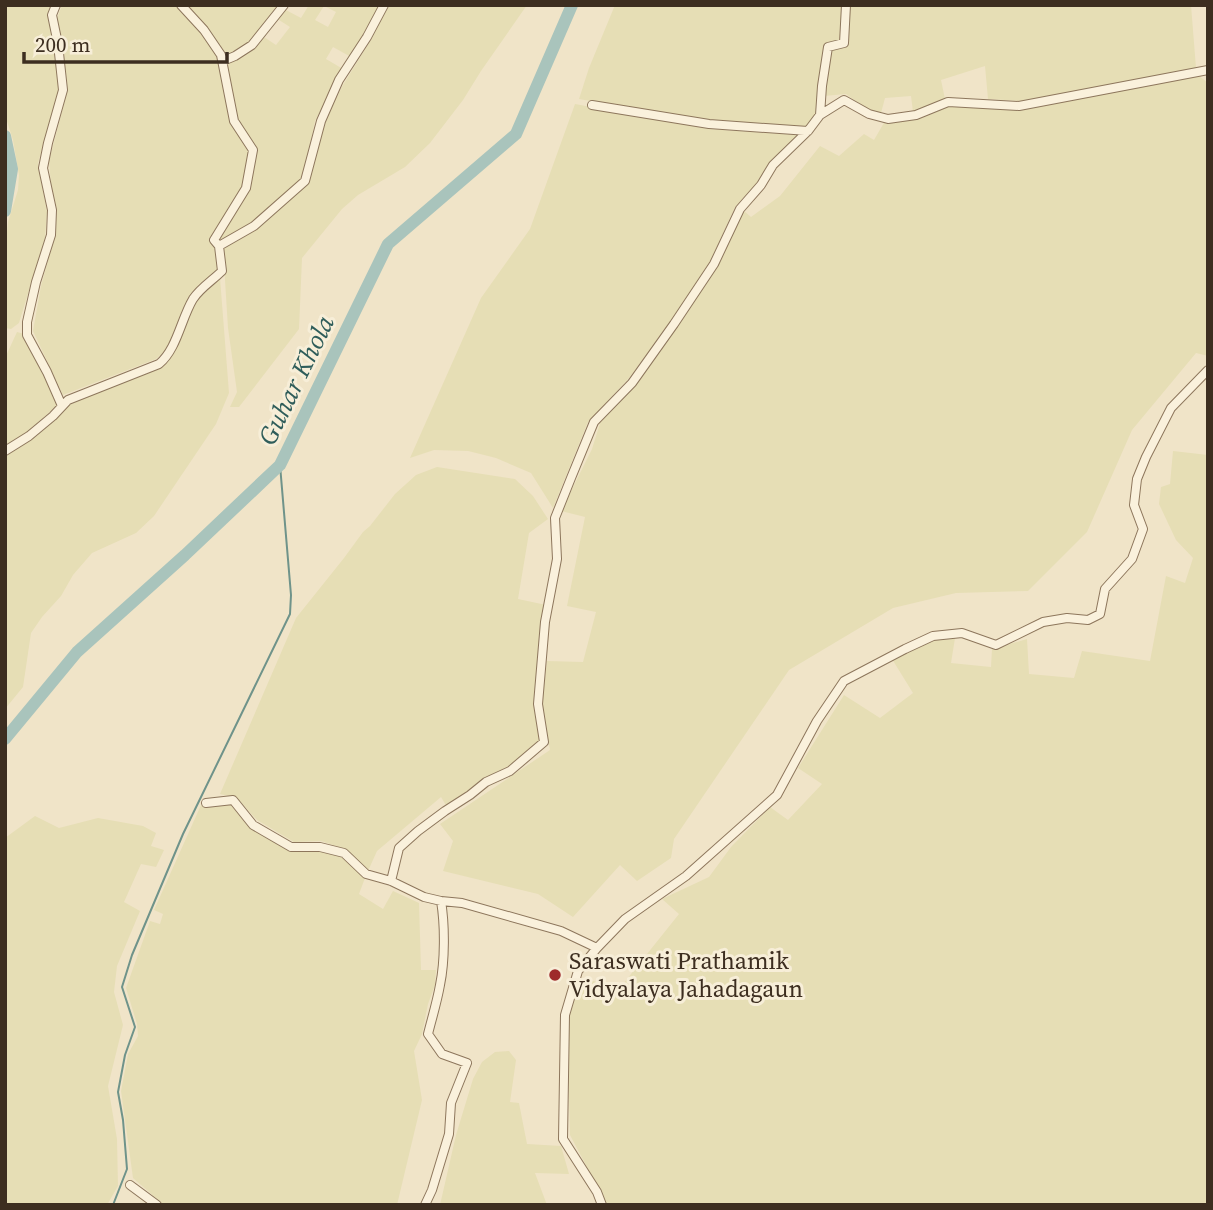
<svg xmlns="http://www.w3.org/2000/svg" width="1213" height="1210" font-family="'Source Serif 4',serif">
<rect width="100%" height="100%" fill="#f0e4c8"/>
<path fill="#e6deb5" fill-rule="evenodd" d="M 5,5 L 52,5 L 59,91 L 38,163 L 47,212 L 45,238 L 19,323 L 11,329 L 5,328 L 5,253 L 8,222 L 18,190 L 19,175 L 13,140 L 5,115 Z
M 62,5 L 179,5 L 202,31 L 219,56 L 232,121 L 252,150 L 244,187 L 212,240 L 217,247 L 220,271 L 193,294 L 179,321 L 167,349 L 156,359 L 63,395 L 33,331 L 41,286 L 55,235 L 49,161 L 65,100 L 65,71 L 60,30 L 56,21 Z
M 185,5 L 282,5 L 249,42 L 234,54 L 225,58 Z
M 309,5 L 380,5 L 365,36 L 351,57 L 333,47 L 326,59 L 343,69 L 315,121 L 303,179 L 253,224 L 222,243 L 218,239 L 238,204 L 256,149 L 238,119 L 227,63 L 261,35 L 276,45 L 290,27 L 276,18 L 284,9 L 301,18 ZM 324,6 L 336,12 L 328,27 L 315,20 Z
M 388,5 L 527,5 L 481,71 L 463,100 L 430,143 L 405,167 L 358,195 L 342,209 L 302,258 L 299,329 L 239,407 L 230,407 L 237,392 L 228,328 L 223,248 L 306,183 L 324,122 L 343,85 L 372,38 Z
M 615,5 L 1191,5 L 1196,68 L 1081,92 L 1021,101 L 988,99 L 985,66 L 941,80 L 945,99 L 913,112 L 911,96 L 885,98 L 881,113 L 866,109 L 846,94 L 824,96 L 817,114 L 804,129 L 709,122 L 579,99 L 589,68 Z
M 1198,75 L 1208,83 L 1208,356 L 1196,353 L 1132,430 L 1087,532 L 1028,591 L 956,593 L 893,608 L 789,670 L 674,839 L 671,858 L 637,881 L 620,865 L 573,917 L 538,894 L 443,871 L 453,841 L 440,824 L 550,750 L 542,704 L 547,661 L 583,662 L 596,612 L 567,606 L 585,517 L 561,511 L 592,449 L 601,420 L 636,383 L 743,210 L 751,217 L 780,196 L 820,146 L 839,156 L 864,134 L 874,140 L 885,121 L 947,104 L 1023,109 Z
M 575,104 L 709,129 L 798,135 L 789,146 L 769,163 L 758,182 L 735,207 L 710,262 L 671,322 L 629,378 L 588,422 L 553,508 L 531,473 L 496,458 L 468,451 L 434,450 L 410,458 L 481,298 L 530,229 Z
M 220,278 L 229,393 L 216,424 L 154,516 L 136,533 L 92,553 L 73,575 L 61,596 L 42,617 L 31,633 L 23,687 L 5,709 L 5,457 L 35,435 L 70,402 L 159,366 L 196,298 Z
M 17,332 L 24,334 L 46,375 L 57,405 L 26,434 L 5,447 L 5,358 Z
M 1173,451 L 1208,455 L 1208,1205 L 607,1205 L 570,1135 L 567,1016 L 577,989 L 587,979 L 619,989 L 679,914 L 662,899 L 709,877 L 731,847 L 770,807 L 788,820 L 822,784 L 798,768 L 844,695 L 880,718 L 913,693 L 892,659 L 933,639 L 955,638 L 951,663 L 991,667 L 992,649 L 1027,639 L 1029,674 L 1074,678 L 1082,651 L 1150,661 L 1166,576 L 1185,583 L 1193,558 L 1176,540 L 1159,504 L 1161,487 L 1170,484 Z
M 437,467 L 515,479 L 533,496 L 548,519 L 529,533 L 518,599 L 546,605 L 543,622 L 541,741 L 509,766 L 483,779 L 447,807 L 441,797 L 377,851 L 368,871 L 345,849 L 321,841 L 294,842 L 257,820 L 237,798 L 220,794 L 296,618 L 344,558 L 363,532 L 370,526 L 395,494 L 416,475 Z
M 229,803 L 248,826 L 287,849 L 320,851 L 342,855 L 365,878 L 359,894 L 383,909 L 393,891 L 419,903 L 421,970 L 436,970 L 435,985 L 428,1004 L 422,1034 L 414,1051 L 422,1100 L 397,1205 L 164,1205 L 133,1178 L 121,1091 L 128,1054 L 138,1036 L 137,1024 L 126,988 L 150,921 L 160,924 L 163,914 L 154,910 L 201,805 Z
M 35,816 L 59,828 L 98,818 L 143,826 L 156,833 L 151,846 L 164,850 L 156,867 L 141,864 L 124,902 L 140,911 L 117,966 L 114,992 L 123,1025 L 108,1086 L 117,1139 L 118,1186 L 107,1205 L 5,1205 L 5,838 Z
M 509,1051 L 516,1060 L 510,1102 L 519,1103 L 527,1144 L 561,1146 L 569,1174 L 535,1173 L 547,1205 L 440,1205 L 456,1135 L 473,1079 L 482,1062 L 495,1052 Z"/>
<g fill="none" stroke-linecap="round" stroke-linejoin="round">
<path stroke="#6f938a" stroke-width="2" d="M 113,1205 L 127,1169 L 123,1120 L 118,1092 L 125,1055 L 135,1027 L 122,987 L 132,955 L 183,834 L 290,614 L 291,595 L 280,465"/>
<path stroke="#a9c4bc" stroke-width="12" d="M 5,136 L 12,169 L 5,211
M 5,739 L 77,652 L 185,555 L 280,465 L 388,244 L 516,134 L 572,5"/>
<defs>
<path id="minor" d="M 56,5 L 52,15 L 58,44 L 63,90 L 48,143 L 43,168 L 52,210 L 51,235 L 36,282 L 27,322 L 27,335 L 47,372 L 62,406
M 181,5 L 204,30 L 221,55 L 234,121 L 253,150 L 246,188 L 214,240 L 219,246
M 223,61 L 235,56 L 252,45 L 284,5
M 592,105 L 709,124 L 808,131
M 820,115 L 844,100 L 869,114 L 888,119 L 916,115 L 948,102 L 1019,106 L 1208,70
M 5,451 L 29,436 L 53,416 L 68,400 L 159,364 C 177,349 181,319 193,299 C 200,288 213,280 222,271 L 219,246 L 254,226 L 305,181 L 321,121 L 339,80 L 367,37 L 384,5
M 206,803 L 233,800 L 253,825 L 291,847 L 320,847 L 344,853 L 366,874 L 391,881 L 424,897 L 441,901 L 462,903 L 561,931 L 597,948
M 391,881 L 399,848 L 418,831 L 445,811 L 470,795 L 486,782 L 510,771 L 544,742 L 538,704 L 545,622 L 557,559 L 555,518 L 571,478 L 594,422 L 632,383 L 674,324 L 714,264 L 740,209 L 761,185 L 773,165 L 808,131 L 820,115 L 822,86 L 828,47 L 844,43 L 846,5
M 130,1185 L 157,1205
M 425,1205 L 432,1190 L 449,1134 L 451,1103 L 467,1063 L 442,1054 L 428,1034 C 432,1018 437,1002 440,985 C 445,961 445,925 441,901
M 602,1205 L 597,1192 L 563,1139 L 565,1015 L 578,971 L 597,948 L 625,919 L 686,876 L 777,795 L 817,721 L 844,681 L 905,649 L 933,636 L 962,633 L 996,645 L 1043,622 L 1067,618 L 1088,620 L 1100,614 L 1105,589 L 1132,559 L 1143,529 L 1134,505 L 1137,479 L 1146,457 L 1171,408 L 1208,370"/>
</defs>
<use href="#minor" stroke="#8d765c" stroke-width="10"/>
<use href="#minor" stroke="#faf1dc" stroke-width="8"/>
</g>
<circle fill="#9e2a2b" stroke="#f7eed8" stroke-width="2.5" cx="555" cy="975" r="7"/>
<g text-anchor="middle" stroke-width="6" stroke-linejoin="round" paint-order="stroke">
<g font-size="24" fill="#3d2e20" stroke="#f7eed8" text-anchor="start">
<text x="569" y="969">Saraswati Prathamik<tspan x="569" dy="28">Vidyalaya Jahadagaun</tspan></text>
</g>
<g font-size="26" font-style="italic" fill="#2f5d5a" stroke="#f7eed8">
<text transform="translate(296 380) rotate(-64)" y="9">Guhar Khola</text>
</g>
</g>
<rect width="1213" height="1210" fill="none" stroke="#3d2e20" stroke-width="14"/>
<path d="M24 52v10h203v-10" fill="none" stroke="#3d2e20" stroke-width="3.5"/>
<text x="35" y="52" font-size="21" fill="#3d2e20" stroke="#f7eed8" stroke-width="5" paint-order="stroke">200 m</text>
</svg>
